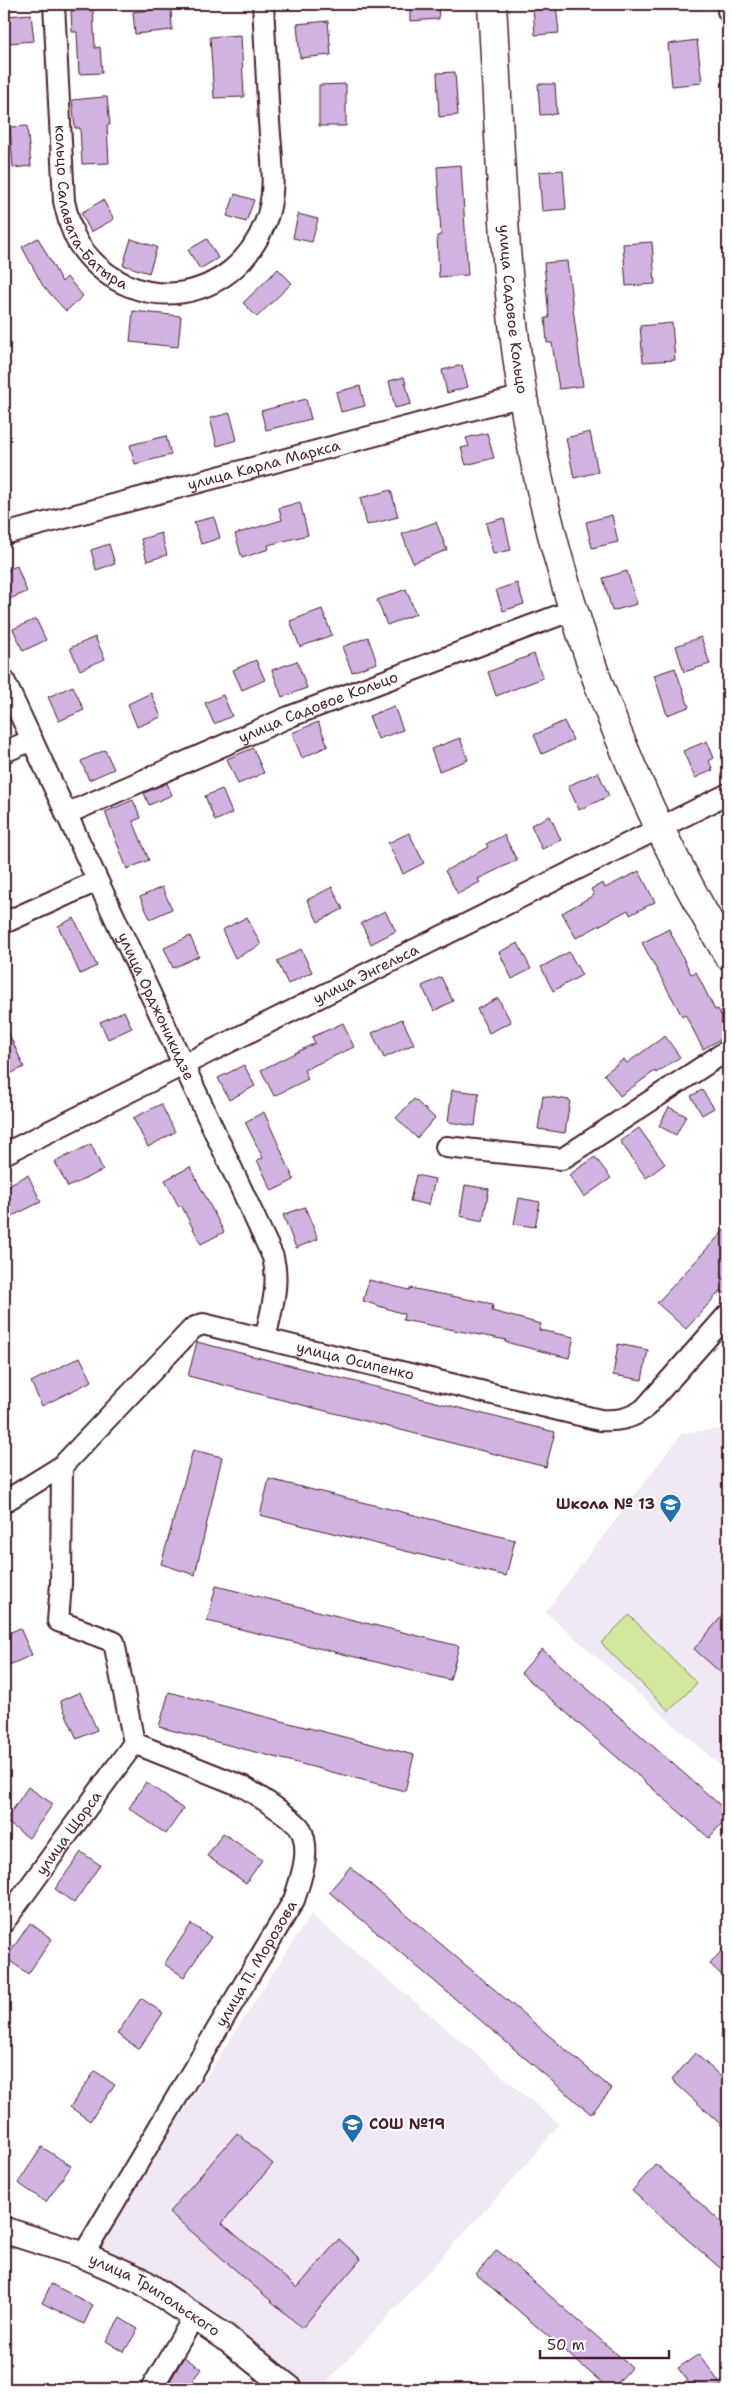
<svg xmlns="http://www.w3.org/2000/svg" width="732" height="2393" font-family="'Shantell Sans',sans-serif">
<rect width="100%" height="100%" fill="#fff"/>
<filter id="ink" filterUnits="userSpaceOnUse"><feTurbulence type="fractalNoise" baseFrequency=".02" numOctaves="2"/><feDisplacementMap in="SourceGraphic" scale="10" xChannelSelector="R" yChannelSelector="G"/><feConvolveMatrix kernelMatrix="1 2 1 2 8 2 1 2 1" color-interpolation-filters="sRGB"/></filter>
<g filter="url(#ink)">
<path fill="#f1e8f6" d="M 728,1428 L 728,1772 L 545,1612 L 682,1433 Z
M 311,1914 L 559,2124 L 528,2163 L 321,2389 L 307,2389 L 224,2319 L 98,2244 Z"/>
<path fill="#d2e89c" stroke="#8e8464" d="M 629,1615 L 697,1683 L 669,1711 L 601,1643 Z"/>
<path fill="#d0b3e0" stroke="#4a1f2b" d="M 410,4 L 438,4 L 439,19 L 410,21 Z
M 556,4 L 559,33 L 535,35 L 533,6 Z
M 171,8 L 172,30 L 135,34 L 133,12 Z
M 93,10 L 95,48 L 100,47 L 102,73 L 79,74 L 77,32 L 72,32 L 71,11 Z
M 31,14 L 34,41 L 8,43 L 5,16 Z
M 328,21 L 331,55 L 300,58 L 297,24 Z
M 241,35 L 244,97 L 214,98 L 210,37 Z
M 697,40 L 702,83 L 672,86 L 668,44 Z
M 455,72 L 458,115 L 439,117 L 437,73 Z
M 346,84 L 346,126 L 319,126 L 319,85 Z
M 538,84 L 555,84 L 557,114 L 540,115 Z
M 103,97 L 107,97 L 110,125 L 107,125 L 109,163 L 82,164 L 80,128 L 75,128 L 72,100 Z
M 27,126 L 31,166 L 13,168 L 10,127 Z
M 461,165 L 468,275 L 439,277 L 437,236 L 441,235 L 437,167 Z
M 563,170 L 566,209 L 542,211 L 539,172 Z
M 235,194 L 254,200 L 246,222 L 227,216 Z
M 103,200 L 114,219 L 91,232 L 81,213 Z
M 298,214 L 318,219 L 312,242 L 293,238 Z
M 38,238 L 62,282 L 67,277 L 83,296 L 66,311 L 43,286 L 22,247 Z
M 131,239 L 157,247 L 149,273 L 123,265 Z
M 207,239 L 218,258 L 200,269 L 188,250 Z
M 652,242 L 655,284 L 626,286 L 623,244 Z
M 567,261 L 583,386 L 559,389 L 552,343 L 547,343 L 545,318 L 549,318 L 544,263 Z
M 278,269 L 292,283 L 257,317 L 243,303 Z
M 133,311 L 181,316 L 178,347 L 130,342 Z
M 672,323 L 675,360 L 643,362 L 640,326 Z
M 462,365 L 468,387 L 447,393 L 442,370 Z
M 404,377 L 411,404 L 395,408 L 389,381 Z
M 360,386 L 365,406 L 341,412 L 336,392 Z
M 306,399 L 311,419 L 266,430 L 261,411 Z
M 230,413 L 237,440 L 217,446 L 210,418 Z
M 590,432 L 598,472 L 574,478 L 566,438 Z
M 487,433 L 494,458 L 466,465 L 461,448 L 469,446 L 466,438 Z
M 166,436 L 171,455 L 135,464 L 130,445 Z
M 391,490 L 398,517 L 367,525 L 360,498 Z
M 300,502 L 308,535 L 268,545 L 269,549 L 242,558 L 235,534 L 282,520 L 279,508 Z
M 612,515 L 618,542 L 592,548 L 586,522 Z
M 214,517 L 220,538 L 201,544 L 194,522 Z
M 504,518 L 511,550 L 493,554 L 486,523 Z
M 436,522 L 447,550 L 413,563 L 402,534 Z
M 161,533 L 167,555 L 147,561 L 141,539 Z
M 109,544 L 115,564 L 96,570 L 91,550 Z
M 17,566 L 27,592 L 4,601 L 4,571 Z
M 627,571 L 637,604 L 612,611 L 603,578 Z
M 517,583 L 524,604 L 503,611 L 496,590 Z
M 406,589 L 416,614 L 387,625 L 377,600 Z
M 322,609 L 332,635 L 300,647 L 290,621 Z
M 36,619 L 46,640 L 23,651 L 13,629 Z
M 95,637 L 105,659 L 80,670 L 70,648 Z
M 368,637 L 377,663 L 352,672 L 342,647 Z
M 701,637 L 710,664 L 684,672 L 676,646 Z
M 534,654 L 543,678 L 496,696 L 488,672 Z
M 256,660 L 265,680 L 242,690 L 233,670 Z
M 297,661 L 307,688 L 282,697 L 272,670 Z
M 675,668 L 689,707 L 667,715 L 654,675 Z
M 73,686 L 84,710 L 59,721 L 48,697 Z
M 151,693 L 161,717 L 137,727 L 128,704 Z
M 223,695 L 232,716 L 214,724 L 205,703 Z
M 394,706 L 403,730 L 378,739 L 369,716 Z
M 564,721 L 573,740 L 542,754 L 534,735 Z
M 318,722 L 328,746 L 302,758 L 292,733 Z
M 460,738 L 468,760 L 439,771 L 431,749 Z
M 707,741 L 714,758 L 709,761 L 713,770 L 695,778 L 683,751 Z
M 253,748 L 264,773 L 238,784 L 227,759 Z
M 105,750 L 114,769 L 89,780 L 81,761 Z
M 598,772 L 609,796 L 579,810 L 568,786 Z
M 167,783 L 172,795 L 149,805 L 144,793 Z
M 222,789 L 232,813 L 215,821 L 205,796 Z
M 133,800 L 141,818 L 133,821 L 149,860 L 127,869 L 105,812 Z
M 550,816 L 561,840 L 542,849 L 531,825 Z
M 409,833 L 424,863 L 403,874 L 388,843 Z
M 504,835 L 517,860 L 478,879 L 480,882 L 458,894 L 445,871 L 488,847 L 486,844 Z
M 639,871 L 655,902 L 630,915 L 628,910 L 576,938 L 562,913 L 594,895 L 591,889 L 603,883 L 605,888 Z
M 162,887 L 172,909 L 150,919 L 140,897 Z
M 332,887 L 343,909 L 318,922 L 307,900 Z
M 385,911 L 396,931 L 371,944 L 361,923 Z
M 247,917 L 261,945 L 235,958 L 222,930 Z
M 74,918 L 97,966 L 80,974 L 58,926 Z
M 669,929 L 691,974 L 696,972 L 715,1010 L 718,1009 L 728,1028 L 728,1035 L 703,1049 L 685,1014 L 682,1016 L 642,943 Z
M 190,936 L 199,956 L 173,968 L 164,948 Z
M 518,943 L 531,969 L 512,979 L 499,952 Z
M 301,949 L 312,972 L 288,984 L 277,961 Z
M 569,952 L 582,975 L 553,991 L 541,967 Z
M 441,977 L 453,1001 L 434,1011 L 422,986 Z
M 498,998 L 511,1022 L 489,1033 L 477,1009 Z
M 124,1011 L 132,1028 L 108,1039 L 100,1022 Z
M 402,1019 L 414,1044 L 384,1058 L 372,1033 Z
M 4,1023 L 24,1067 L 4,1077 Z
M 343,1023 L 354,1047 L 304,1070 L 308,1079 L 274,1096 L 261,1070 L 315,1043 L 312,1037 Z
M 665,1036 L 680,1057 L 656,1073 L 655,1071 L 620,1096 L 604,1074 L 624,1059 L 627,1063 Z
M 244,1065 L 255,1086 L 229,1100 L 218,1078 Z
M 452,1090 L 479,1093 L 475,1126 L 448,1122 Z
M 702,1090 L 714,1108 L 702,1115 L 691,1096 Z
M 543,1096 L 570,1100 L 565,1133 L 538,1129 Z
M 414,1099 L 435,1118 L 417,1138 L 396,1118 Z
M 161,1104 L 175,1132 L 148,1147 L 133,1118 Z
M 669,1107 L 686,1116 L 676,1135 L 659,1126 Z
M 264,1112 L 294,1180 L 272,1191 L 257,1160 L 263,1158 L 245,1122 Z
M 639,1128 L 665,1164 L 646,1178 L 620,1141 Z
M 91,1144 L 103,1170 L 68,1187 L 55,1162 Z
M 595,1157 L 611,1178 L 584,1197 L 569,1175 Z
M 190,1167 L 224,1232 L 201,1244 L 181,1205 L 179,1207 L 165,1180 Z
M 28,1175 L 41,1202 L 4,1220 L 4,1187 Z
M 416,1175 L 435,1179 L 429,1205 L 410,1201 Z
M 465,1185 L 489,1189 L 483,1221 L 460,1216 Z
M 519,1198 L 540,1202 L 535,1227 L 514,1224 Z
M 305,1207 L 318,1239 L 296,1248 L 283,1215 Z
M 728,1226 L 728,1297 L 721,1290 L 686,1329 L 657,1303 Z
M 369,1280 L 409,1290 L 410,1288 L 493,1304 L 492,1311 L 541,1324 L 539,1330 L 574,1337 L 569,1358 L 505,1342 L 506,1340 L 403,1320 L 404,1314 L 363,1301 Z
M 197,1342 L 555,1432 L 546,1467 L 188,1376 Z
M 618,1344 L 648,1350 L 642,1380 L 613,1375 Z
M 80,1357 L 92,1381 L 42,1406 L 31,1382 Z
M 193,1450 L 222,1457 L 195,1575 L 161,1564 Z
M 269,1479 L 515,1540 L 506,1576 L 260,1515 Z
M 216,1586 L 459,1646 L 450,1680 L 207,1621 Z
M 728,1609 L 728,1679 L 694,1649 Z
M 20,1628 L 32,1655 L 7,1666 L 4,1658 L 4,1635 Z
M 542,1649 L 728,1812 L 728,1816 L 709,1838 L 521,1673 Z
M 80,1692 L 97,1730 L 77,1739 L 60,1701 Z
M 169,1692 L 414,1755 L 405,1791 L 159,1727 Z
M 146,1782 L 183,1809 L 166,1834 L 129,1808 Z
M 28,1787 L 53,1804 L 29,1838 L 5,1821 Z
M 223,1833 L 262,1860 L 246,1883 L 207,1856 Z
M 81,1852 L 100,1865 L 74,1903 L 55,1889 Z
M 350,1867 L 612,2089 L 591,2114 L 329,1892 Z
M 30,1923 L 52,1939 L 28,1974 L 6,1958 Z
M 191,1924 L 211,1937 L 184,1977 L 164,1964 Z
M 728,1943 L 728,1981 L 710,1964 Z
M 141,1998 L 163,2013 L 139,2049 L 117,2034 Z
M 695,2053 L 728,2083 L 728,2131 L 672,2080 Z
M 95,2071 L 115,2085 L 90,2121 L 70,2107 Z
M 237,2133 L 273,2164 L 222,2223 L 297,2288 L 339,2239 L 361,2259 L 302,2328 L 169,2212 Z
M 42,2147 L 71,2166 L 46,2202 L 18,2183 Z
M 656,2164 L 728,2228 L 728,2275 L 632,2191 Z
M 497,2250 L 632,2367 L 612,2389 L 609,2389 L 476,2274 Z
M 51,2284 L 93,2305 L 84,2324 L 42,2303 Z
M 120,2318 L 138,2329 L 124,2352 L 106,2341 Z
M 699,2354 L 724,2389 L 693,2389 L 678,2368 Z
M 184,2357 L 201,2369 L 186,2389 L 181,2389 L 170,2381 Z"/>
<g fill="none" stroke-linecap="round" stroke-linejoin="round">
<defs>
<g id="minor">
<path id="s1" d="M 54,4 L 64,201 C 68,218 72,236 83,250 C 136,319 234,303 265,223 C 278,192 271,154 269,121 C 267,82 265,43 263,4"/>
<path d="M 728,4 L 728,11"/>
<path id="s2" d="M 4,534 L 523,396"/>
<path id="s3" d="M 4,680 L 273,1257 C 280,1284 271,1312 265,1339"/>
<path d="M 4,752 L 32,740"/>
<path id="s4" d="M 66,814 L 291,716 L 573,610"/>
<path d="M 4,923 L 97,881"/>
<path d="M 446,1147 L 562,1159 L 728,1050"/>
<path id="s5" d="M 4,1154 L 728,794"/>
<path d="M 62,1466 L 61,1584 L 58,1621 L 114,1642 L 134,1743"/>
<path id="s6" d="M 4,1502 L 62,1466 L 193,1328 L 203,1324 L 600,1420 C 618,1421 630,1419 644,1409 L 728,1314"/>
<path id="s7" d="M 4,1922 L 134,1743"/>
<path id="s8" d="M 83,2255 L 294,1900 C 301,1878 312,1850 300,1828 C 295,1819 255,1794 244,1787 L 134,1743"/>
<path d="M 151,2389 L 194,2317"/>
</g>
<g id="tertiary">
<path id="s9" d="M 4,2230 L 83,2255 L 140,2280 L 225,2337 L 290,2389"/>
</g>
<g id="secondary">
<path id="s10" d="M 492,4 C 500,134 502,267 523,397 C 555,594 626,784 728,955"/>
</g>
</defs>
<use href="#minor" stroke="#4a1f2b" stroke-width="24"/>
<use href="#tertiary" stroke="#4a1f2b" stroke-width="29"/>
<use href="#secondary" stroke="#4a1f2b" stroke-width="31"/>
<use href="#minor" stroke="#fff" stroke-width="20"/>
<use href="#tertiary" stroke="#fff" stroke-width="25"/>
<use href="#secondary" stroke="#fff" stroke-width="28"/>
</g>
</g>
<defs>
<symbol id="school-pin" viewBox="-11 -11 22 30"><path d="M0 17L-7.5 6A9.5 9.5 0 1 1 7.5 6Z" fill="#1f6fb2" stroke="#fff"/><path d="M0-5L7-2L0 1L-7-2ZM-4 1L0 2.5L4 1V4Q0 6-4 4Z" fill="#fff"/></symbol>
</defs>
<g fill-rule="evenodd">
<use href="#school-pin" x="658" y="1492" width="25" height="34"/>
<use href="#school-pin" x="340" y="2112" width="25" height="34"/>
</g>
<g text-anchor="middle" stroke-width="4.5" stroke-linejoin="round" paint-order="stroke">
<g font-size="15" fill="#4a1f2b" stroke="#fff">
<text dy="5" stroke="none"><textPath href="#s1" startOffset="214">кольцо Салавата-Батыра</textPath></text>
<text dy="5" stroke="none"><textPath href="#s10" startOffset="306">улица Садовое Кольцо</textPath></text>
<text dy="5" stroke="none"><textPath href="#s2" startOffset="269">улица Карла Маркса</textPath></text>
<text dy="5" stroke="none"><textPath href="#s4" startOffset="274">улица Садовое Кольцо</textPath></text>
<text dy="5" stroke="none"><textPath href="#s5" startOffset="404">улица Энгельса</textPath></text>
<text dy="5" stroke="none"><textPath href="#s3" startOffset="360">улица Орджоникидзе</textPath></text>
<text dy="5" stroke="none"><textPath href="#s6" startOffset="426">улица Осипенко</textPath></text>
<text dy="5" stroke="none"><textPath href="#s7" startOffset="110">улица Щорса</textPath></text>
<text dy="5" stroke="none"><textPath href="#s8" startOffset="339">улица П. Морозова</textPath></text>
<text dy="5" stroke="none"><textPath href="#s9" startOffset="165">улица Трипольского</textPath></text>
</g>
<g font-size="15" font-weight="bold" fill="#4a1f2b" stroke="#fff" text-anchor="end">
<text x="655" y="1509">Школа № 13</text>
<text x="369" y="2129" text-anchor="start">СОШ №19</text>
</g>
</g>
<rect width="732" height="2393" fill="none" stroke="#fff" stroke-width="20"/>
<rect x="10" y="10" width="712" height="2373" fill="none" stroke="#4a1f2b" stroke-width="2" filter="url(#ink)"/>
<path d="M540 2350v8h129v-8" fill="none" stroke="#4a1f2b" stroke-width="2.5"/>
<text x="547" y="2350" font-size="15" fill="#4a1f2b" stroke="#ffffff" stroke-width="4" paint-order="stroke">50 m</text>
</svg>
